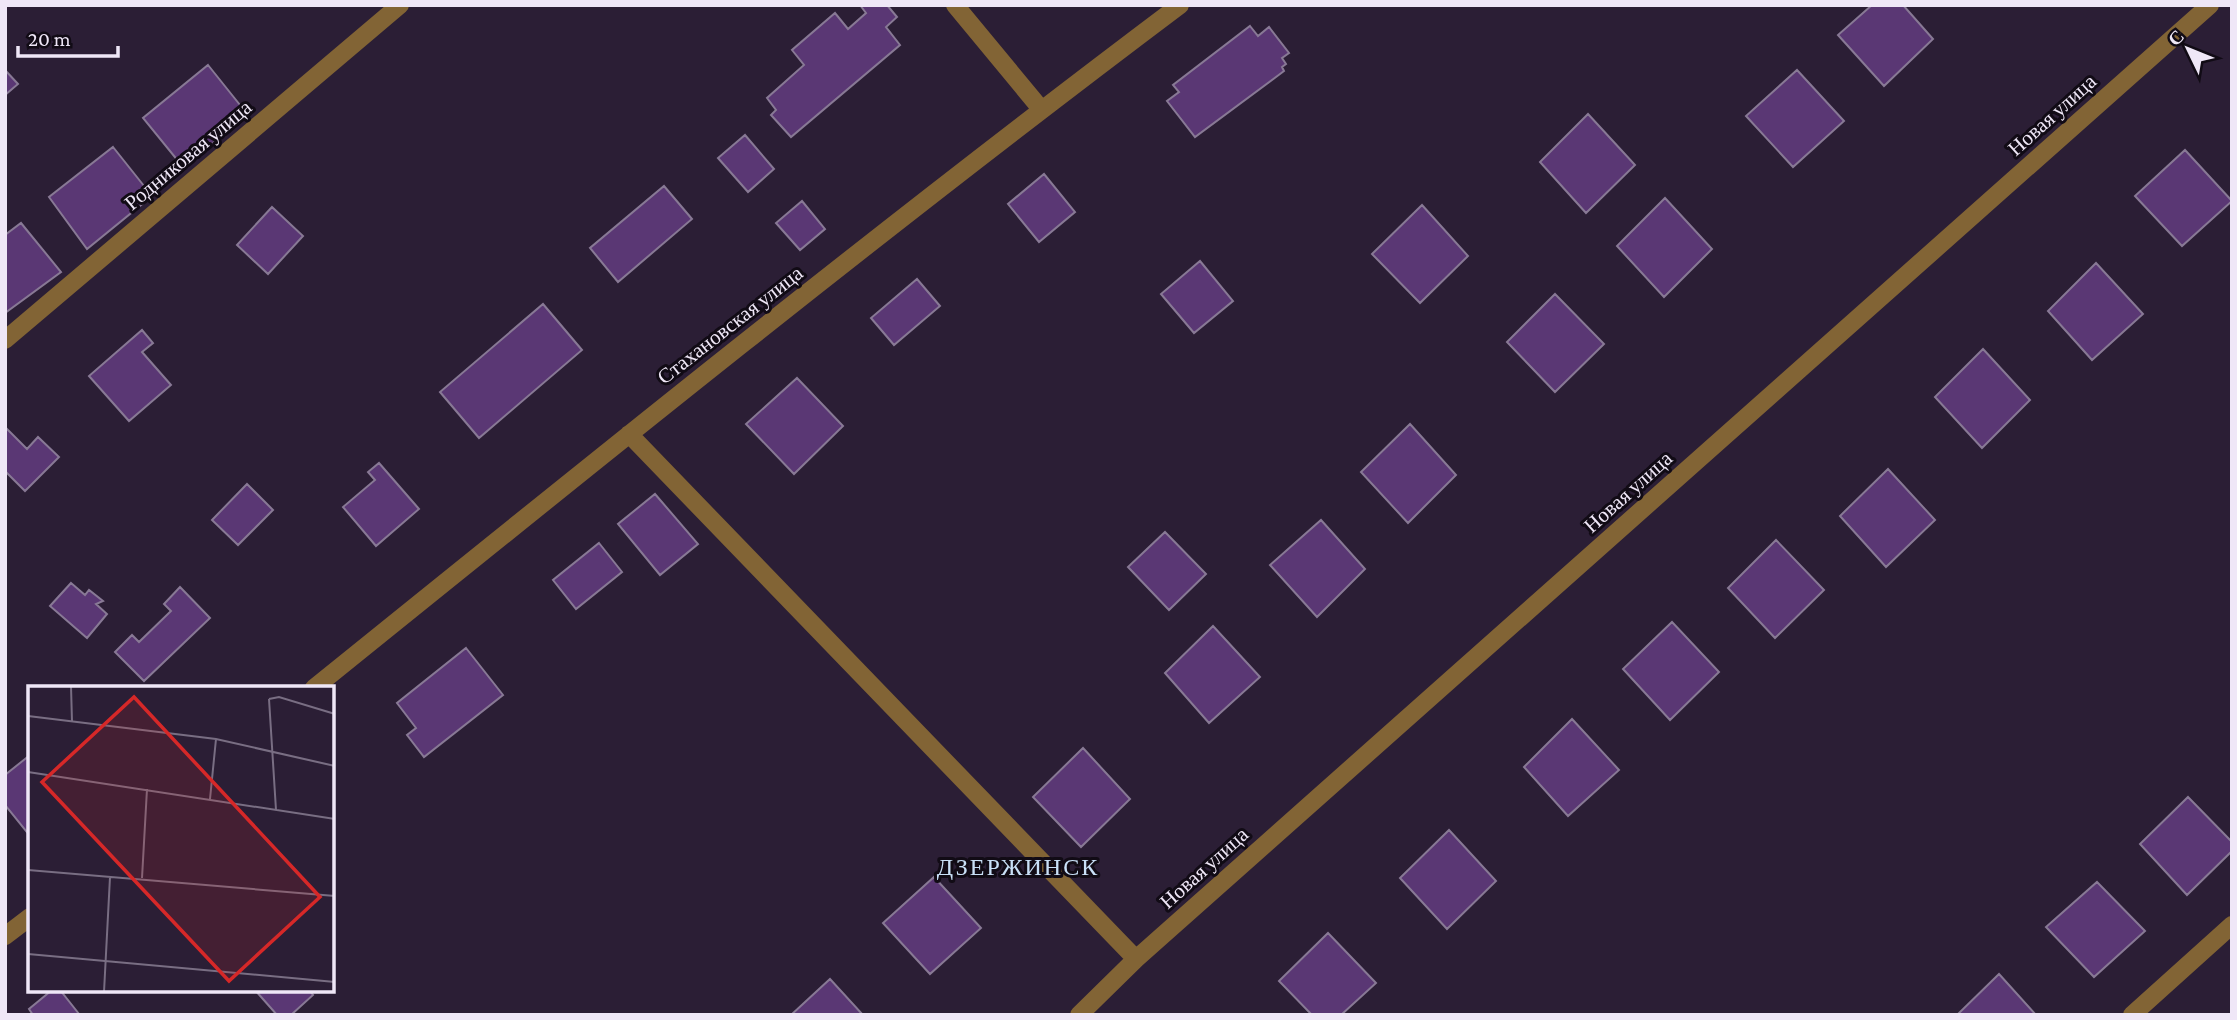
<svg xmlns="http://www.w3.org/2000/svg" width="2237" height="1020" font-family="'Crimson Pro',serif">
<rect width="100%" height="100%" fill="#2b1e35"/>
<path fill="#5a3774" stroke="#887995" stroke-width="2" d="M 860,5 L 887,5 L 897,17 L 886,27 L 900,45 L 791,137 L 771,115 L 776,110 L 767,98 L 804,65 L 792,50 L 835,13 L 848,29 L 866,13 Z
M 1872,5 L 1903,5 L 1933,39 L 1884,86 L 1838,35 Z
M 1250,26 L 1258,36 L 1269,27 L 1289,53 L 1282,58 L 1286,64 L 1282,67 L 1284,71 L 1195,137 L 1167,101 L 1179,92 L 1173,85 Z
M 208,65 L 248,115 L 183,167 L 143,118 Z
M 5,70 L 18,84 L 5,95 Z
M 1797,70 L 1844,121 L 1793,167 L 1746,116 Z
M 1588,114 L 1635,165 L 1586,213 L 1540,162 Z
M 745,135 L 774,169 L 748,192 L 718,158 Z
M 113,147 L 152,196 L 87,249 L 49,197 Z
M 2185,150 L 2232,201 L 2182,246 L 2135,196 Z
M 1044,174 L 1075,212 L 1039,242 L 1008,204 Z
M 664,186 L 692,219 L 618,282 L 590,248 Z
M 1665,198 L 1712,249 L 1664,297 L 1617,246 Z
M 802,201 L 825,229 L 800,250 L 776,223 Z
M 1422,205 L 1468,256 L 1420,303 L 1372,254 Z
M 272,207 L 303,236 L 268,274 L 237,245 Z
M 21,223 L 61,272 L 5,313 L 5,235 Z
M 1200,261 L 1233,301 L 1194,333 L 1161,294 Z
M 2096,263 L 2143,314 L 2092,360 L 2048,311 Z
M 917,279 L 940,306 L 894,345 L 871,318 Z
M 1555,294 L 1604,344 L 1555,392 L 1507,342 Z
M 543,304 L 582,350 L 479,438 L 440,392 Z
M 142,330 L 153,343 L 142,352 L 171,385 L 129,421 L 89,376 Z
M 1983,349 L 2030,400 L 1982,448 L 1935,397 Z
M 797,378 L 843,426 L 794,474 L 746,424 Z
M 1410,424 L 1456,475 L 1408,523 L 1361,472 Z
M 5,427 L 27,449 L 38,437 L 59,457 L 25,491 L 5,471 Z
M 379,463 L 419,509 L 376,546 L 343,507 L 375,480 L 368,472 Z
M 1888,469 L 1935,520 L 1886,567 L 1840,516 Z
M 247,484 L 273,510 L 238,545 L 212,520 Z
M 655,494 L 698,544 L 660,575 L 618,524 Z
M 1321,520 L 1365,569 L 1317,617 L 1270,565 Z
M 1165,532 L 1206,574 L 1169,610 L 1128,567 Z
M 1776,540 L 1824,590 L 1775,638 L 1728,588 Z
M 599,543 L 622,572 L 576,609 L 553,580 Z
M 71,583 L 85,595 L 89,590 L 103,601 L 96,604 L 107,614 L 87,638 L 50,606 Z
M 180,587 L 210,618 L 144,681 L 115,652 L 132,635 L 139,642 L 171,611 L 164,604 Z
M 1672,622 L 1719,672 L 1670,720 L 1623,669 Z
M 1213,626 L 1260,677 L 1209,723 L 1165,673 Z
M 466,648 L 503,695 L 424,757 L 407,735 L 416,728 L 397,703 Z
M 1572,719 L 1619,770 L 1568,816 L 1524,767 Z
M 1083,748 L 1130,799 L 1081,847 L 1033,797 Z
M 30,755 L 30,836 L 5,805 L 5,775 Z
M 2188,797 L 2232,842 L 2232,851 L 2187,895 L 2140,844 Z
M 1449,830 L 1496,881 L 1447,929 L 1400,878 Z
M 934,877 L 981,928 L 930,974 L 883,923 Z
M 2097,882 L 2145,931 L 2094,977 L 2046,927 Z
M 1328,933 L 1376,983 L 1341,1015 L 1312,1015 L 1279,981 Z
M 1999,974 L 2036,1015 L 1957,1015 Z
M 830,979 L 863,1015 L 791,1015 Z
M 52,990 L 60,990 L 79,1014 L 33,1015 L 29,1009 Z
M 255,990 L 309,990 L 313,995 L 291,1015 L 277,1015 Z"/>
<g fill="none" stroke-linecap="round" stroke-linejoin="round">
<path stroke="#826435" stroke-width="18" d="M 955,5 L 1041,109
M 5,340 L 400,5
M 629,434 L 1136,959
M 314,688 C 600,457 886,226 1180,5
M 5,936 L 30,917
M 1079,1015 L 1136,959 L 2210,5
M 2132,1015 L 2232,925"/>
</g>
<g text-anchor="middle" stroke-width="6" stroke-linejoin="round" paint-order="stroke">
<g font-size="21" fill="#efe7f7" stroke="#110b15">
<text transform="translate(2052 115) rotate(-42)" y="7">Новая улица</text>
<text transform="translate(188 155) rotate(-40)" y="7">Родниковая улица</text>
<text transform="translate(730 325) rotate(-38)" y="7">Стахановская улица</text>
<text transform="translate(1628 492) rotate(-42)" y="7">Новая улица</text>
<text transform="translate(1204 868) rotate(-42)" y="7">Новая улица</text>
</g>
<g font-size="24" letter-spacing="2" fill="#c9e0f7" stroke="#110b15">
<text x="1018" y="875">ДЗЕРЖИНСК</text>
</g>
</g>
<g transform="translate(28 686)">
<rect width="306" height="306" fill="#2b1e35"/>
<path fill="none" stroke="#796e83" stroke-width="2" d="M 43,0 L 44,36M 241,13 L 248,124M 241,13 L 251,11 L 307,28M 0,30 L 188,53 L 307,80M 0,86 L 307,133M 182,113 L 188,53M 0,184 L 307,210M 114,192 L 119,103M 0,268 L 307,296M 76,306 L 82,191"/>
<path fill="#d62828" fill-opacity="0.15" stroke="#d62828" stroke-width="3.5" d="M 106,11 L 292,211 L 201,295 L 14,96 Z"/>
<rect width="306" height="306" fill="none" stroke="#efe7f7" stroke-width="3.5"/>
</g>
<rect width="2237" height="1020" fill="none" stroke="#efe7f7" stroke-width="14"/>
<g transform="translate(2188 49) rotate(313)" stroke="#110b15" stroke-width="5" paint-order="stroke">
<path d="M0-5L12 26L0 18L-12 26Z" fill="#efe7f7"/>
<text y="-10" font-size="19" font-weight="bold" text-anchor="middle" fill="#efe7f7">С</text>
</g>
<path d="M18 46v10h100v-10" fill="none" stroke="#efe7f7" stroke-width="3.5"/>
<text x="28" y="46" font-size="21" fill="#efe7f7" stroke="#110b15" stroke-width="5" paint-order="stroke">20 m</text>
</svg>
